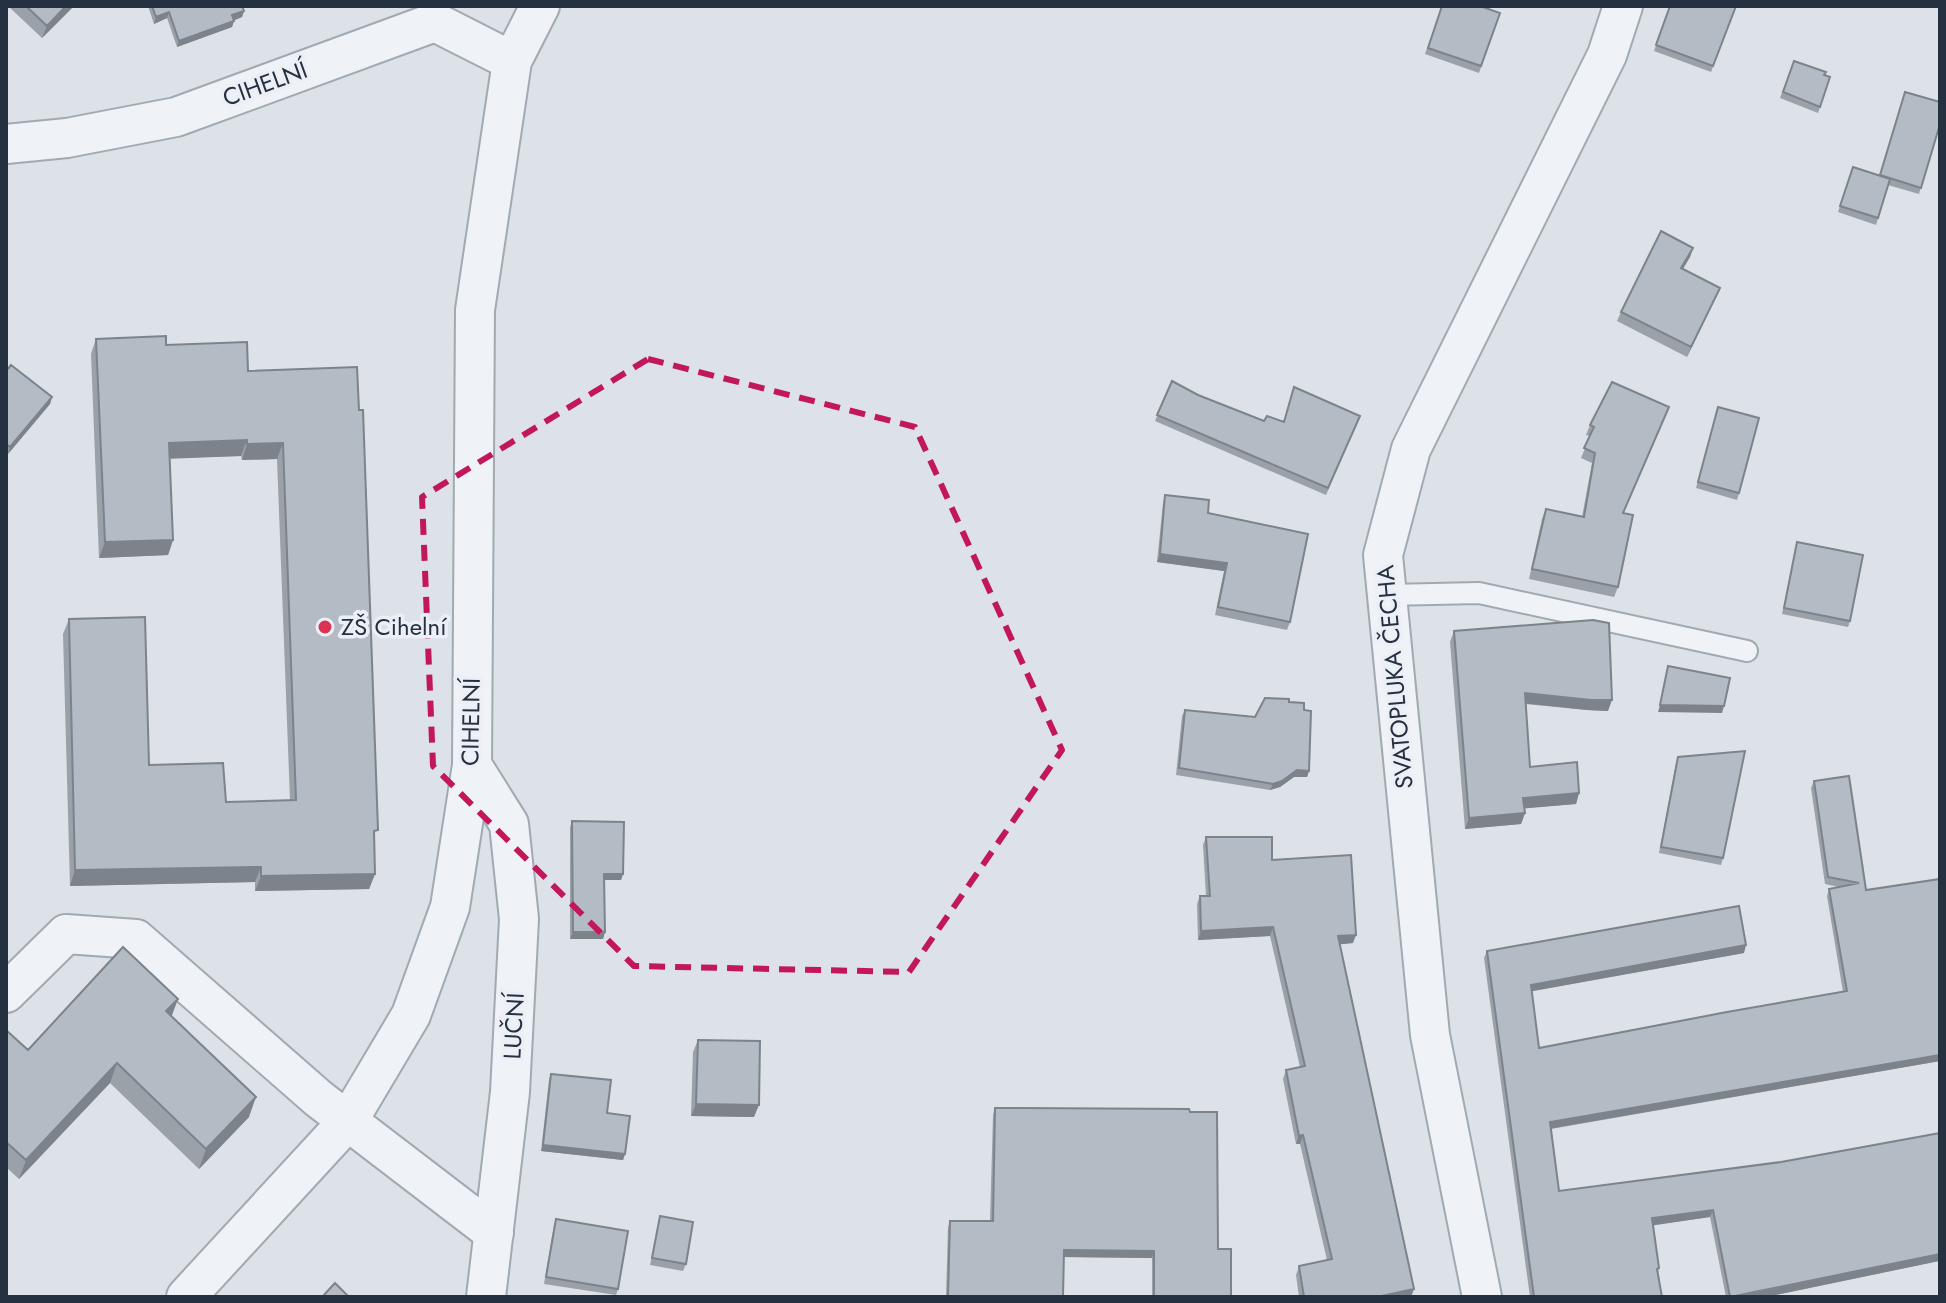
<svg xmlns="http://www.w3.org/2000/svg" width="1946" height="1303" font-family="Jost,sans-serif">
<rect width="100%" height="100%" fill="#dce2e8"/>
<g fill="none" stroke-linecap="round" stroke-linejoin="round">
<defs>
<path id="lane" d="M 1387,595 L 1479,593 L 1747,651"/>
<path id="street" d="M 6,144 L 67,138 L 176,117 L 435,22 L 512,61
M 472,765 L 509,824 L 519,919 L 510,1092 L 486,1297
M 6,993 L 66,934 L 136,939 L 319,1099 L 494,1233
M 186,1297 L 348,1121 L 411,1015 L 450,907 L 472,765 L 475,310 L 512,61 L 540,6
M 1482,1297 L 1430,1035 L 1383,555 L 1411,449 L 1607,55 L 1623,6"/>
</defs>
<use href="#lane" stroke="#a1a9b2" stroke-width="24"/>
<use href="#street" stroke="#a1a9b2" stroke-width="42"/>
<use href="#lane" stroke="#eff2f6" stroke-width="20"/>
<use href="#street" stroke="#eff2f6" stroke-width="38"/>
</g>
<path fill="#9aa1a9" d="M 8,6 L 74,6 L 42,38 Z
M 148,6 L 242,6 L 244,11 L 242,17 L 234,20 L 232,27 L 177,47 L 167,18 L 154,24 Z
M 1442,6 L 1500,13 L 1479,73 L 1425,54 Z
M 1670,6 L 1736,6 L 1711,72 L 1654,51 Z
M 1794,61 L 1830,77 L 1818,113 L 1780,98 Z
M 1940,124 L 1919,194 L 1888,185 L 1876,225 L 1838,212 L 1853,167 L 1879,175 Z
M 1693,248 L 1690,257 L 1683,269 L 1716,297 L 1687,357 L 1617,321 L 1621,312 Z
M 96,339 L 166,345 L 248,371 L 357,367 L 375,874 L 369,889 L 255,891 L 255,882 L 70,886 L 63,634 L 69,619 L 149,765 L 226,802 L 290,800 L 277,459 L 242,460 L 241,456 L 170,458 L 173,540 L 168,555 L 99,558 L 91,354 Z
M 6,371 L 52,397 L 50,404 L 8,454 L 6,452 Z
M 1172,381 L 1198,395 L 1264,421 L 1283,422 L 1360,416 L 1326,495 L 1155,421 Z
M 1612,382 L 1624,514 L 1618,587 L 1614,597 L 1529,579 L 1542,519 L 1546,509 L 1582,517 L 1592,463 L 1581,458 L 1590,436 L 1586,435 L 1590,425 Z
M 1718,407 L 1739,493 L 1737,500 L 1696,488 Z
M 1165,495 L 1208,513 L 1290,622 L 1287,630 L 1215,615 L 1224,571 L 1157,562 L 1163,503 Z
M 1797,542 L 1850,621 L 1848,627 L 1782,614 Z
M 1454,631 L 1608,711 L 1587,710 L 1525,704 L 1530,767 L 1579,793 L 1576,804 L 1524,808 L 1525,813 L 1521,824 L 1465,829 L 1450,642 Z
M 1289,702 L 1304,710 L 1309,771 L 1307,777 L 1294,777 L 1280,787 L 1270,790 L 1176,775 L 1182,716 L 1185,710 L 1255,717 Z
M 1678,757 L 1723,858 L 1721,865 L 1659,853 L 1676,763 Z
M 1814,781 L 1866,890 L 1940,1061 L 1551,1129 L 1559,1191 L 1781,1162 L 1940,1133 L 1940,1265 L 1939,1261 L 1766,1297 L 1726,1297 L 1710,1217 L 1653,1225 L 1659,1268 L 1658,1273 L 1662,1297 L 1530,1297 L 1484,958 L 1487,951 L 1744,953 L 1531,991 L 1539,1048 L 1843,992 L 1827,896 L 1829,889 L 1839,887 L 1825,884 L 1811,788 Z
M 572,821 L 623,874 L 621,880 L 604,880 L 605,932 L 603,939 L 570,939 L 570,827 Z
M 1206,837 L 1272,860 L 1353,943 L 1339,944 L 1411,1297 L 1299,1297 L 1296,1275 L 1299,1266 L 1327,1260 L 1300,1144 L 1296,1144 L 1283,1079 L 1286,1070 L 1300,1067 L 1270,936 L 1198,940 L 1197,904 L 1200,896 L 1206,896 L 1203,845 Z
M 171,1016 L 249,1117 L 199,1169 L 110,1083 L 19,1179 L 6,1167 L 6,1030 L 28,1050 Z
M 698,1040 L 754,1117 L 691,1116 L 693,1052 Z
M 551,1074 L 625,1154 L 623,1160 L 541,1151 L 549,1080 Z
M 995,1108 L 1218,1249 L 1231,1297 L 1152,1297 L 1152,1258 L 1064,1257 L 1063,1297 L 946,1297 L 948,1227 L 950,1221 L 990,1221 L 993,1115 Z
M 660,1216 L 686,1264 L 683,1271 L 650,1265 Z
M 556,1219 L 618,1289 L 616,1295 L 544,1284 L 554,1225 Z"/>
<path fill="#7d838a" d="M 66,6 L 74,6 L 42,38 L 47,26 Z
M 244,11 L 242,17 L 230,22 L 232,15 Z
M 169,12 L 167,18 L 154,24 L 156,17 Z
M 234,21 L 232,27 L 177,47 L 179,41 Z
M 1693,248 L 1690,257 L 1677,278 L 1681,268 Z
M 1720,288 L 1716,297 L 1687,357 L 1691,347 Z
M 52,397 L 50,404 L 8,454 L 10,447 Z
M 247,440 L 241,456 L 164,459 L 169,443 Z
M 283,443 L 277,459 L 242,460 L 247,444 Z
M 173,540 L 168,555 L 99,558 L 105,542 Z
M 1160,554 L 1227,563 L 1224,571 L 1157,562 Z
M 1525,693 L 1612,700 L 1608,711 L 1587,710 L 1521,703 Z
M 1660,705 L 1724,706 L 1722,713 L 1658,712 Z
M 1297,770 L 1309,771 L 1307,777 L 1294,777 L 1280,787 L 1270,790 L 1273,784 Z
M 1579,793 L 1576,804 L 1519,809 L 1523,798 Z
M 1525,813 L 1521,824 L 1465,829 L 1469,818 Z
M 261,867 L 255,882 L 70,886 L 75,870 Z
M 375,874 L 369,889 L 255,891 L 261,876 Z
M 604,874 L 623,874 L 621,880 L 602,880 Z
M 1273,927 L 1270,936 L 1198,940 L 1201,931 Z
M 573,932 L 605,932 L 603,939 L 570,939 Z
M 1356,935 L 1353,943 L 1334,945 L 1338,936 Z
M 1746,945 L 1744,953 L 1528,992 L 1531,985 Z
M 178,999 L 171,1018 L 166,1011 Z
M 1940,1055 L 1940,1061 L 1548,1129 L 1550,1122 Z
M 117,1063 L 110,1083 L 19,1179 L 26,1160 Z
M 256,1097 L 249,1117 L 199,1169 L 206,1149 Z
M 696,1104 L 759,1105 L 754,1117 L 691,1116 Z
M 1303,1135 L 1300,1144 L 1296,1144 L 1299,1136 Z
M 543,1145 L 625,1154 L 623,1160 L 541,1151 Z
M 1713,1210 L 1710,1217 L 1649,1226 L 1652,1218 Z
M 1064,1250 L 1154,1251 L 1152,1258 L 1062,1257 Z
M 1940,1254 L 1939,1261 L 1766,1297 L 1735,1297 Z
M 1414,1289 L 1411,1297 L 1377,1297 Z"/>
<path fill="#b3bbc5" stroke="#7d838a" stroke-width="2" d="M 26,6 L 66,6 L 47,26 Z
M 152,6 L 242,6 L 244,11 L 232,15 L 234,21 L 179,41 L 169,12 L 156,17 Z
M 1442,6 L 1480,6 L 1500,13 L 1481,66 L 1428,48 Z
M 1670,6 L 1736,6 L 1713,66 L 1656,45 Z
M 1794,61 L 1826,72 L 1824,75 L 1830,77 L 1820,107 L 1783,92 Z
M 1905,92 L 1940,102 L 1940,124 L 1921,188 L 1880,175 Z
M 1853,167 L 1890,179 L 1878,218 L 1840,206 Z
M 1661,231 L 1693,248 L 1681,268 L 1720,288 L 1691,347 L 1621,312 Z
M 166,336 L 166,345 L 247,342 L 248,371 L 357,367 L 359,410 L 363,410 L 378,830 L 374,831 L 375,874 L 261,876 L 261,867 L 75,870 L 69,619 L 145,617 L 149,765 L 223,763 L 226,802 L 296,800 L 283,443 L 247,444 L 247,440 L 169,443 L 173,540 L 105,542 L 96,339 Z
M 11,365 L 52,397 L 10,447 L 6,444 L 6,371 Z
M 1172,381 L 1198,395 L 1264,421 L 1267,416 L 1284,422 L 1294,387 L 1360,416 L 1328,488 L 1157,415 Z
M 1612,382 L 1669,407 L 1623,513 L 1633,515 L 1618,587 L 1532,569 L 1546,509 L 1584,517 L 1595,453 L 1584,448 L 1594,427 L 1590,425 Z
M 1718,407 L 1759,418 L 1739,493 L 1698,482 Z
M 1165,495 L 1209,500 L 1208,513 L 1308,534 L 1290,622 L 1218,607 L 1227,563 L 1160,554 Z
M 1797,542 L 1863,555 L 1850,621 L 1784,608 Z
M 1593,620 L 1609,623 L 1612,700 L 1591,700 L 1525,693 L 1530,767 L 1577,762 L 1579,793 L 1523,798 L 1525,813 L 1469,818 L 1454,631 Z
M 1668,666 L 1730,678 L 1724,706 L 1660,705 Z
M 1265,698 L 1289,699 L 1289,702 L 1304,703 L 1304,710 L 1311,711 L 1309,771 L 1297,770 L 1282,781 L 1273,784 L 1179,768 L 1185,710 L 1255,717 Z
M 1745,751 L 1723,858 L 1661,847 L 1678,757 Z
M 1849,776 L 1866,890 L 1940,879 L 1940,1055 L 1550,1122 L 1559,1191 L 1781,1162 L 1940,1133 L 1940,1254 L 1730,1297 L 1713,1210 L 1652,1218 L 1659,1268 L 1657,1269 L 1662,1297 L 1534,1297 L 1487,951 L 1739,906 L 1746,945 L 1531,985 L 1539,1048 L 1727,1012 L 1847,991 L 1829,889 L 1859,883 L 1828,877 L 1814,781 Z
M 572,821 L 624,822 L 623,874 L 604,874 L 605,932 L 573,932 Z
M 1206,837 L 1272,837 L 1272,860 L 1351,855 L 1356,935 L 1338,936 L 1414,1289 L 1377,1297 L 1304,1297 L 1299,1266 L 1332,1259 L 1303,1135 L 1299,1136 L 1286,1070 L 1305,1066 L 1273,927 L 1201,931 L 1200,896 L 1210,896 Z
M 123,947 L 178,999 L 166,1011 L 256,1097 L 206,1149 L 117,1063 L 26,1160 L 6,1142 L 6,1030 L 28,1050 Z
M 698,1040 L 760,1041 L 759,1105 L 696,1104 Z
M 551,1074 L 611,1080 L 607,1113 L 630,1116 L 625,1154 L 543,1145 Z
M 995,1108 L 1189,1109 L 1190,1112 L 1217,1112 L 1218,1249 L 1231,1249 L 1231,1297 L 1154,1297 L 1154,1251 L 1064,1250 L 1063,1297 L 948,1297 L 950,1221 L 993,1221 Z
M 660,1216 L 693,1222 L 686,1264 L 652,1258 Z
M 556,1219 L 628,1231 L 618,1289 L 546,1277 Z
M 335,1283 L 349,1297 L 322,1297 Z"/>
<path fill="none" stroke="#c2185b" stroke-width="6" stroke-dasharray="16 10" stroke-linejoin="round" d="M 648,359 L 915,427 L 1062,750 L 909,972 L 634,966 L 433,766 L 422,497 Z"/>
<circle fill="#db3354" stroke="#ecf0f6" stroke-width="3" cx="325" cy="627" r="8"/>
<g text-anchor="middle" stroke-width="7" stroke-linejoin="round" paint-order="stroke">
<g font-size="24" fill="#253040" stroke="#ecf0f6">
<text transform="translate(265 84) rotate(-20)" y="8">CIHELNÍ</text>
<text transform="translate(1395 677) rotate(-95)" y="8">SVATOPLUKA ČECHA</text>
<text transform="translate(471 722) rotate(-89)" y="8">CIHELNÍ</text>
<text transform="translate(514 1026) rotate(-87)" y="8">LUČNÍ</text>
</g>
<g font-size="24" fill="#253040" stroke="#ecf0f6" text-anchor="start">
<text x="341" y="635">ZŠ Cihelní</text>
</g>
</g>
<rect width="1946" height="1303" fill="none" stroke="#253040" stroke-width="16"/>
</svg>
